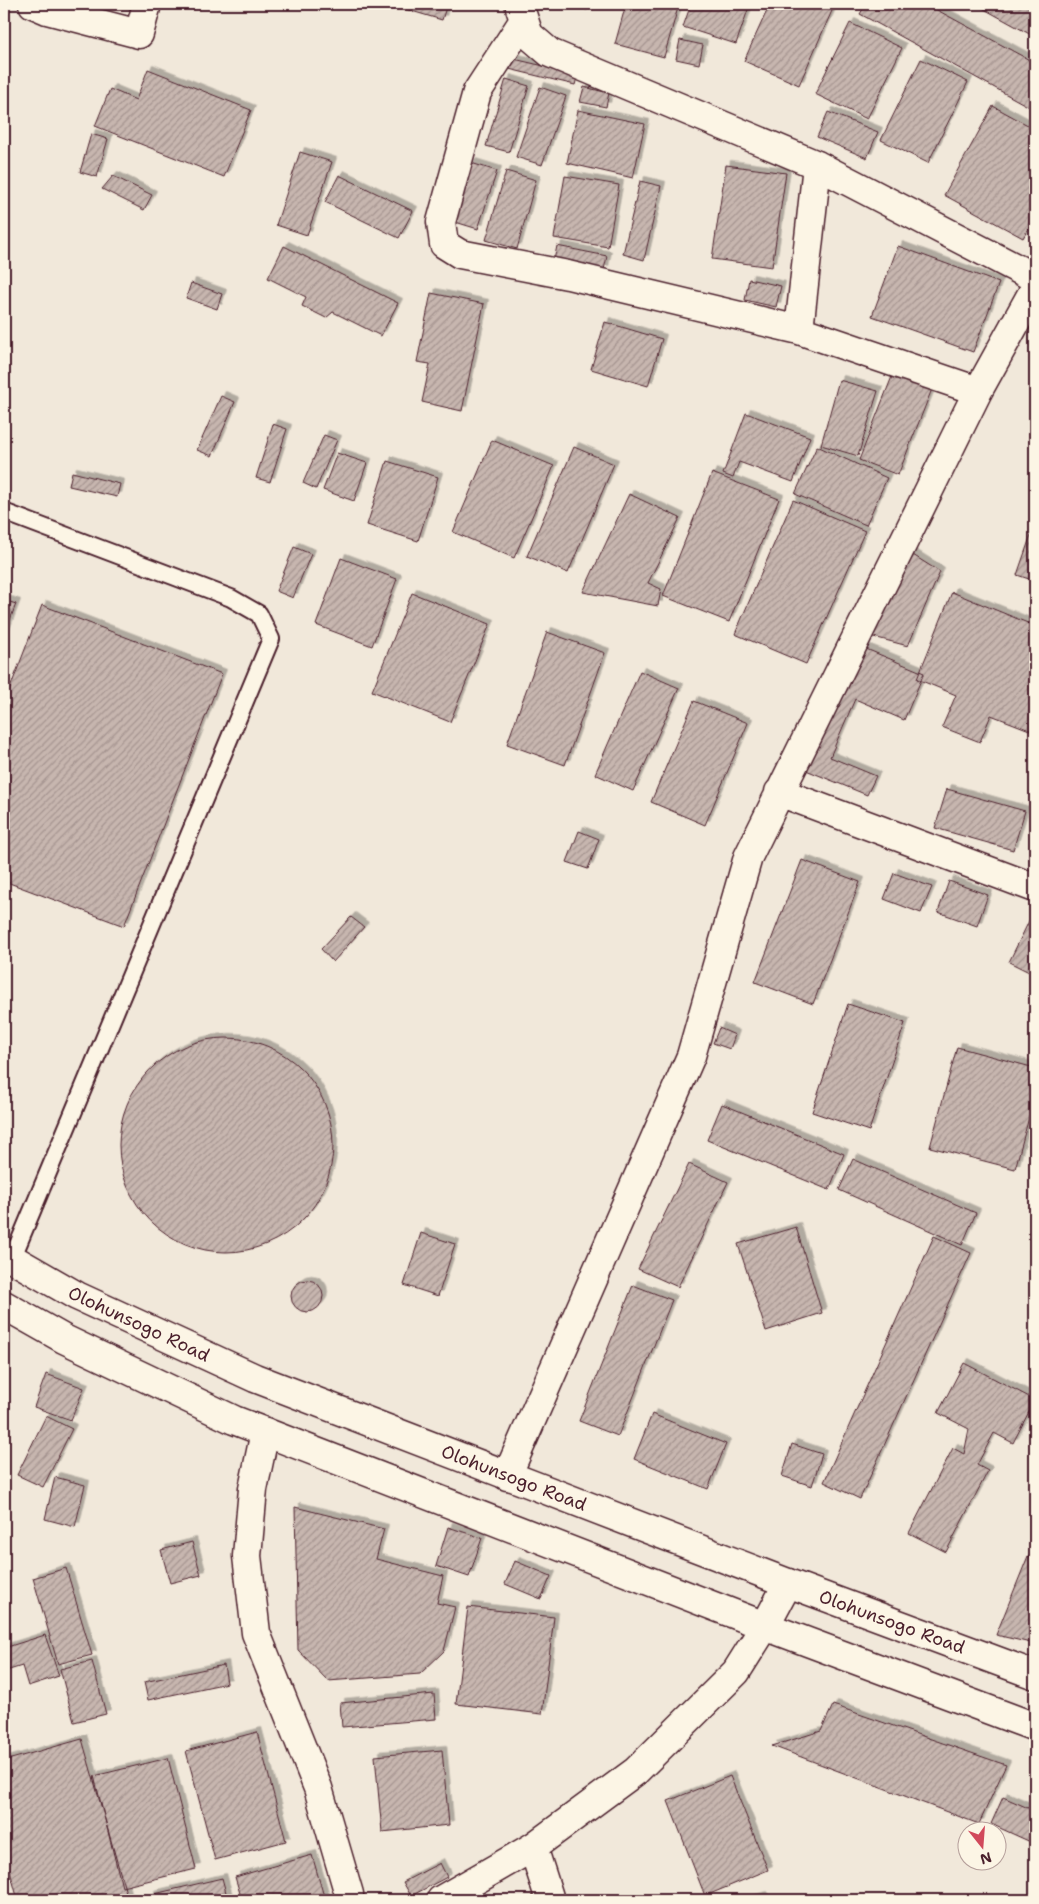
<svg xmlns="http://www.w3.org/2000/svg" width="1039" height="1904" font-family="'Shantell Sans',sans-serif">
<defs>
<pattern id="building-hatch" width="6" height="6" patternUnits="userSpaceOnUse" patternTransform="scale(1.25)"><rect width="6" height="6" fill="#c7b6af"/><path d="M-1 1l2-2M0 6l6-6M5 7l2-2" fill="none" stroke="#a4938f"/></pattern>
<filter id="shadow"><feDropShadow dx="4.5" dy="-4.5" stdDeviation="0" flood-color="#0004"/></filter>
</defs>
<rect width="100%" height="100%" fill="#f1e8da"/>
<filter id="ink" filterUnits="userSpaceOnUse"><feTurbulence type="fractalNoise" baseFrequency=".02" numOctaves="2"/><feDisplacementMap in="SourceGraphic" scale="10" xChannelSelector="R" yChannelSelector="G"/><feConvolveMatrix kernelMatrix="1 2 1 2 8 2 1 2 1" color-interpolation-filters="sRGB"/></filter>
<g filter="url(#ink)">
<path fill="url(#building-hatch)" stroke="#4a1f2b" filter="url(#shadow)" d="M 388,4 L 447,4 L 442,20 Z
M 563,4 L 589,4 L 587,10 Z
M 626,4 L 679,4 L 664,57 L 615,44 Z
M 691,4 L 750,4 L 736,44 L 683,27 Z
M 770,4 L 835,4 L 799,85 L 744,61 Z
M 866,4 L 926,4 L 1035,63 L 1035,110 L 860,14 Z
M 975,4 L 1035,4 L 1035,37 Z
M 850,23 L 902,48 L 867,119 L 815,94 Z
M 680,40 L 703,45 L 699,64 L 676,59 Z
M 514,59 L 578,74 L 575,85 L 509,69 Z
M 921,59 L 968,82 L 928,163 L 881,140 Z
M 148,69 L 251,110 L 224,177 L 95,126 L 110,89 L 136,100 Z
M 506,79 L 529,86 L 509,152 L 486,146 Z
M 540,87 L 566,96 L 542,165 L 516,157 Z
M 584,87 L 609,93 L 606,107 L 580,102 Z
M 993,106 L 1035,129 L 1035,217 L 1023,238 L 944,195 Z
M 578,110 L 645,124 L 633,178 L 567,163 Z
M 828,112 L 878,132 L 867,158 L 817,137 Z
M 91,134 L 108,139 L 97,177 L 80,172 Z
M 300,152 L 332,162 L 307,235 L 276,225 Z
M 471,163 L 497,171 L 478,229 L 452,221 Z
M 726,165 L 786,173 L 772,267 L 712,259 Z
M 506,171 L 536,180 L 517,249 L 486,240 Z
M 339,175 L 413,211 L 399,238 L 325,202 Z
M 113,176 L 152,195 L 144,210 L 102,189 Z
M 565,176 L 619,185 L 608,247 L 554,238 Z
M 640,181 L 661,186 L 644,260 L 623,254 Z
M 284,246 L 398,303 L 381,336 L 333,312 L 326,318 L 302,306 L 306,297 L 268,278 Z
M 557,246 L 607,256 L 604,270 L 554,260 Z
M 898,246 L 999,283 L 973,352 L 872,316 Z
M 749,279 L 781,286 L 776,307 L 745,300 Z
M 191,283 L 222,294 L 217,309 L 186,298 Z
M 431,293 L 484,304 L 462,411 L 422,402 L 430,364 L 417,362 Z
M 605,322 L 662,339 L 648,386 L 591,369 Z
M 893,374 L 932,389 L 898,475 L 859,460 Z
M 839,380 L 878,391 L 858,456 L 821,445 Z
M 221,396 L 235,402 L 212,456 L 197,450 Z
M 746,413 L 810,437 L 793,482 L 739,462 L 733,478 L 723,474 Z
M 273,424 L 287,429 L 270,482 L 256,478 Z
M 324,435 L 337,440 L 316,489 L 303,483 Z
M 492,440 L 554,466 L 514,558 L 453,532 Z
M 817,446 L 887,478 L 866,525 L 795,494 Z
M 574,447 L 614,464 L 568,573 L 527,556 Z
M 337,453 L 367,463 L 354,501 L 323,490 Z
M 387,461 L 438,477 L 418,541 L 367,525 Z
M 72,472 L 120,484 L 117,497 L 69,486 Z
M 712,473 L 779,499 L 729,622 L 663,596 Z
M 629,494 L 680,518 L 648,583 L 661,589 L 658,606 L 583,592 Z
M 793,500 L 865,531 L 806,664 L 735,634 Z
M 1035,523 L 1035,581 L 1017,575 Z
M 294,547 L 311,554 L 293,598 L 276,591 Z
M 905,550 L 940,572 L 908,646 L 866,635 Z
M 341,558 L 397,579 L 372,646 L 316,625 Z
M 952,592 L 1035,626 L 1035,722 L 1032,731 L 991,715 L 980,742 L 942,727 L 956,695 L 917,679 Z
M 412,593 L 490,624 L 450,722 L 372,691 Z
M 4,600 L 16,604 L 4,636 Z
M 42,605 L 222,674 L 124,926 L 4,881 L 4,704 Z
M 547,632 L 605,653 L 565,765 L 507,744 Z
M 859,646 L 924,673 L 904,720 L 855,699 L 830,757 L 876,776 L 867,795 L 806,770 Z
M 640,671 L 679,688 L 633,791 L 595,774 Z
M 694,701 L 748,723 L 705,825 L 651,802 Z
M 947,789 L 1025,811 L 1013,850 L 935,828 Z
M 579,831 L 599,839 L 588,869 L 567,862 Z
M 802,860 L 860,882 L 813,1004 L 755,982 Z
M 894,873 L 932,887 L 921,913 L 884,899 Z
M 949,881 L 988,895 L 977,926 L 938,912 Z
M 351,917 L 364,927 L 333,962 L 321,949 Z
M 1031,917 L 1035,919 L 1035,975 L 1009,962 Z
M 848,1004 L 905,1023 L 869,1131 L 812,1112 Z
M 719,1028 L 735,1035 L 730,1049 L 713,1043 Z
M119 1145a107 107 0 1 1 214 0a107 107 0 1 1-214 0Z
M 957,1047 L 1035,1068 L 1035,1095 L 1015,1169 L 930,1147 Z
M 722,1104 L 844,1154 L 829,1190 L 707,1140 Z
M 853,1159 L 976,1213 L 962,1245 L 839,1190 Z
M 689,1164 L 728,1182 L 678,1287 L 638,1269 Z
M 796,1227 L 822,1313 L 766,1331 L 738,1244 Z
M 421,1233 L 455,1244 L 438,1296 L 404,1285 Z
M 934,1236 L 971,1253 L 860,1499 L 824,1482 Z
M291 1296a16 16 0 1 1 32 0a16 16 0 1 1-32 0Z
M 633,1285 L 672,1300 L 618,1436 L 579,1421 Z
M 964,1363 L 1035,1400 L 1013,1443 L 994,1433 L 977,1465 L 988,1471 L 946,1552 L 909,1533 L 953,1448 L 964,1454 L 969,1429 L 938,1413 Z
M 46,1374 L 84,1388 L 71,1420 L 34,1407 Z
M 652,1414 L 726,1444 L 708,1489 L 634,1459 Z
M 46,1416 L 72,1429 L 43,1487 L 17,1475 Z
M 792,1444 L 822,1454 L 812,1486 L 782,1476 Z
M 55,1477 L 85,1485 L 75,1527 L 45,1519 Z
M 295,1507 L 384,1529 L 376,1559 L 443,1576 L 437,1603 L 455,1607 L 444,1651 L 420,1674 L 328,1681 L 298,1650 Z
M 448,1527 L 482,1538 L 469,1577 L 436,1566 Z
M 192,1542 L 201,1575 L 170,1583 L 161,1550 Z
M 1028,1556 L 1035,1559 L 1035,1644 L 996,1635 Z
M 515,1561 L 551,1576 L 541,1599 L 505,1584 Z
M 66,1568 L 92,1655 L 58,1664 L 33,1578 Z
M 468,1607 L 554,1617 L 542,1714 L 456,1704 Z
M 45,1635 L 59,1676 L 28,1686 L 22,1666 L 6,1671 L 4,1664 L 4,1648 Z
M 92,1661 L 106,1714 L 74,1722 L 60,1669 Z
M 224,1665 L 227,1683 L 148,1700 L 144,1682 Z
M 434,1694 L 436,1719 L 342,1727 L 340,1703 Z
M 833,1705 L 1006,1765 L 979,1824 L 772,1746 L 821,1731 Z
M 257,1732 L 286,1841 L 215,1860 L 186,1751 Z
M 82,1739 L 128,1900 L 18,1900 L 4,1850 L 4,1761 Z
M 442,1750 L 449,1825 L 382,1832 L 375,1756 Z
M 168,1758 L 196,1869 L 122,1887 L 94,1776 Z
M 730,1776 L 768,1870 L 705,1896 L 668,1801 Z
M 1003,1797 L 1035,1811 L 1035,1844 L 991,1824 Z
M 312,1855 L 325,1900 L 242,1900 L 235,1877 Z
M 440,1863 L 447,1877 L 411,1896 L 403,1882 Z
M 222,1878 L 228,1900 L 151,1900 L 150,1895 Z
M 763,1896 L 764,1900 L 748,1900 Z"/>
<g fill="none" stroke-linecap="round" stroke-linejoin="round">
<defs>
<path id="lane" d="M 4,512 L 231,598 L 259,614 L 271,639 L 12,1259"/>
<path id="street" d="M 33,4 L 47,10 L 139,34 L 147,4
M 521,5 L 520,8 L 529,35 L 550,53 L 817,165 L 1035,278
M 524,20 L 477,92 L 441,222 L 444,244 L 460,254 L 568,275 L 799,330 L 978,391
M 799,330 L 817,165
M 779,792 L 1035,888
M 265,1432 L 253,1489 L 247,1556 L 256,1633 L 318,1788 L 349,1894 L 348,1900
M 507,1476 L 691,1056 L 748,857 L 978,391 L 1035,288
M 533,1847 L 550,1900"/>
<path id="secondary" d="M 441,1900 L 533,1847 L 636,1771 L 736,1672 L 765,1626 L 788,1583"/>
<path id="primary" d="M 4,1254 L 77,1296 L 255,1378 L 788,1583 L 1035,1675
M 4,1305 L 64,1339 L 234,1420 L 765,1626 L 1035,1727"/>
</defs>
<use href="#lane" stroke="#4a1f2b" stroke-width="20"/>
<use href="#street" stroke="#4a1f2b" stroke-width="31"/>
<use href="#secondary" stroke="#4a1f2b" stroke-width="31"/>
<use href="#primary" stroke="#4a1f2b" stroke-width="31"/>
<use href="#lane" stroke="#fcf5e5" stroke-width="16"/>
<use href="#street" stroke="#fcf5e5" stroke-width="28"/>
<use href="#secondary" stroke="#fcf5e5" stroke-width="28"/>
<use href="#primary" stroke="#fcf5e5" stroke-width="28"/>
</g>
</g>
<g text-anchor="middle" stroke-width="4" stroke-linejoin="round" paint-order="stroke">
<g font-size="18" fill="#4a1f2b" stroke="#fcf5e5">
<text transform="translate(139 1324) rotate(25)" y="6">Olohunsogo Road</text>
<text transform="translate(514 1478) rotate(21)" y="6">Olohunsogo Road</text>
<text transform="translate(892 1622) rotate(20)" y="6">Olohunsogo Road</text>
</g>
</g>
<rect width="1039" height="1904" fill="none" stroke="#fcf5e5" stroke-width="20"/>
<rect x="10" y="10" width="1019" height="1884" fill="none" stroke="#4a1f2b" stroke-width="2" filter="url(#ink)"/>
<g transform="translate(982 1846) rotate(163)"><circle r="24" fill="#fcf5e5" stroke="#b59f9b"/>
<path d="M0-4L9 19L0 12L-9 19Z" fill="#d1495b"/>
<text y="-8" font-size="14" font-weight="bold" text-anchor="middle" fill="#4a1f2b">N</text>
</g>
</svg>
